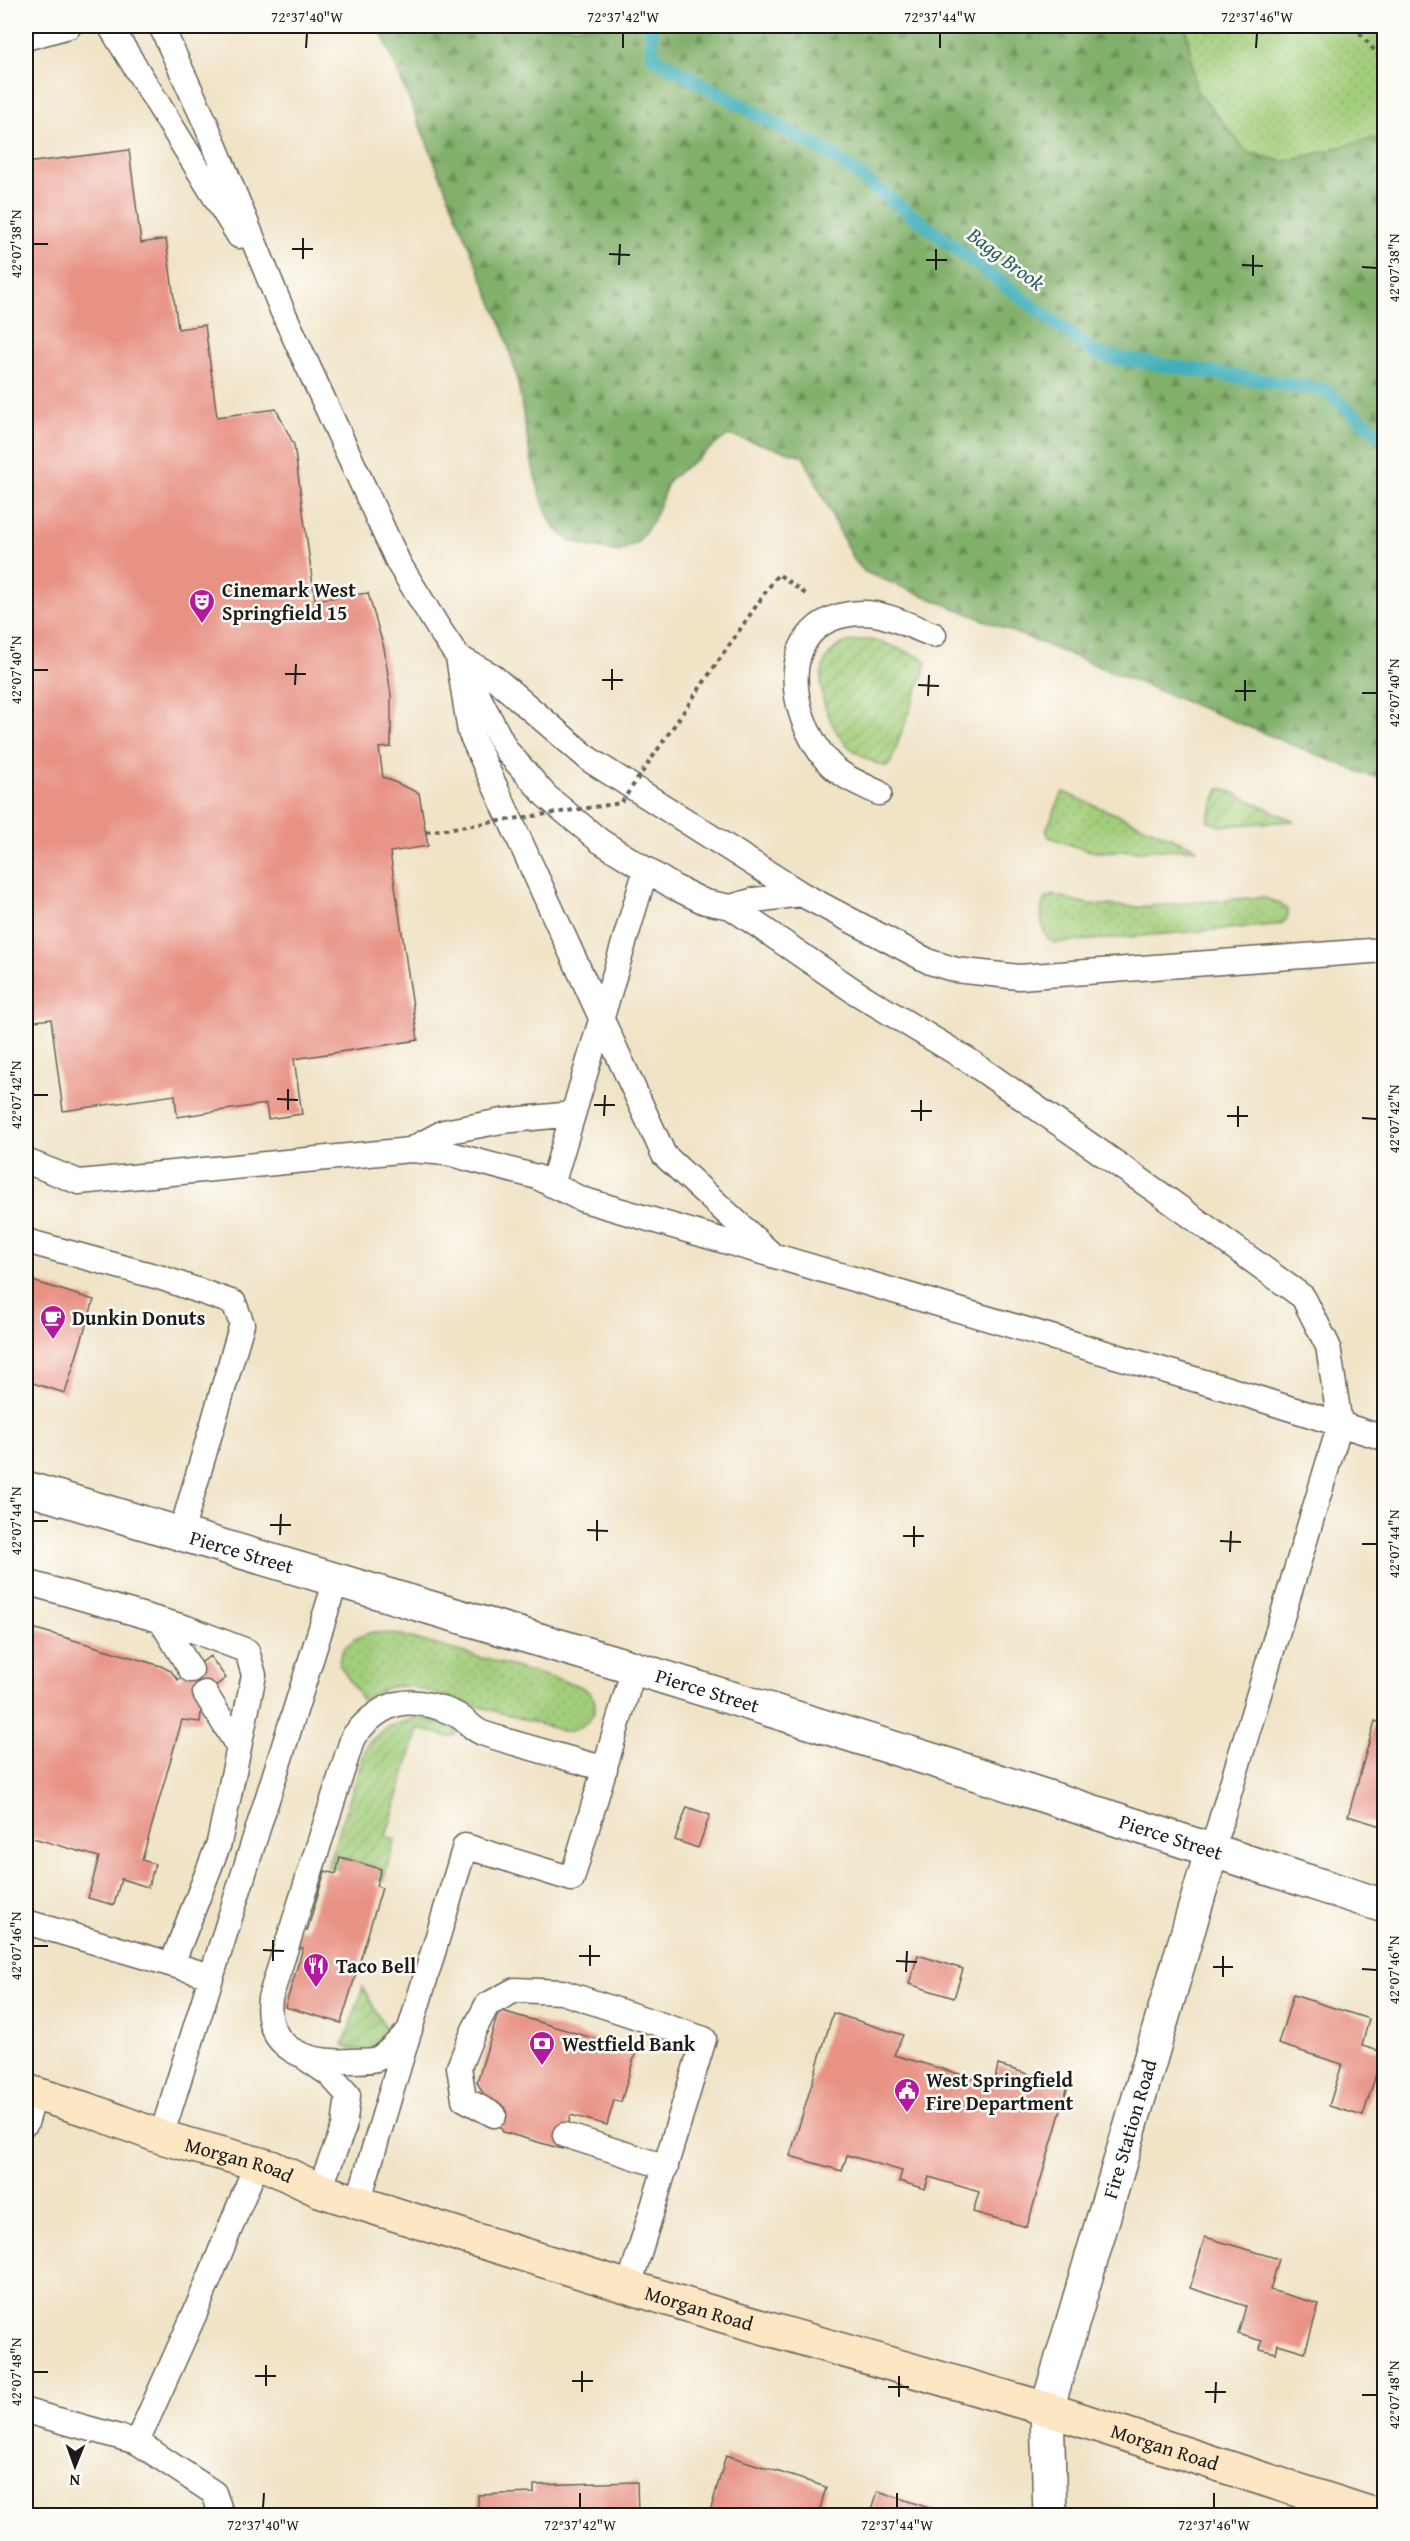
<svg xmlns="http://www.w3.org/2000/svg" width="1410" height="2541" font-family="'Gentium Book Plus',serif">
<defs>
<pattern id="grass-dots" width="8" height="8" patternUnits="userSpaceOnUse" patternTransform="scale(1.5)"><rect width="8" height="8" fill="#a2cd7a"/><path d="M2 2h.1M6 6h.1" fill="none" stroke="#8baf69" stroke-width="1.8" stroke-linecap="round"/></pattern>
<pattern id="forest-firs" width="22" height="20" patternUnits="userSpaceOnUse" patternTransform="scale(1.5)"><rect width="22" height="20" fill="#81b06a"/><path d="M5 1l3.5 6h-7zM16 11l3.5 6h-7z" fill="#698e56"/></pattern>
<pattern id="garden-furrows" width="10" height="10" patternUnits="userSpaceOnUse" patternTransform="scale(1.5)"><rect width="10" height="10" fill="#a2cd7a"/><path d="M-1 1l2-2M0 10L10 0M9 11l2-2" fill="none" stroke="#8baf69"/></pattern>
</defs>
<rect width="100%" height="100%" fill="#fdfcf7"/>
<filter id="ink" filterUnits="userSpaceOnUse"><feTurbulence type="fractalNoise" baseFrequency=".0167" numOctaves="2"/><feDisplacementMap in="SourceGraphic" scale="12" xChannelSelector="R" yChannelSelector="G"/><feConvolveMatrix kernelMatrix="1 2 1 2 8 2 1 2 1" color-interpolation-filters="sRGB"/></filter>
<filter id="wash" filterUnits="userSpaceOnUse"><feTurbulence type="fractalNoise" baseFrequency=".008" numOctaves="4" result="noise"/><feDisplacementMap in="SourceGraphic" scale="24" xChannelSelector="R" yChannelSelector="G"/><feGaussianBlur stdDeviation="1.35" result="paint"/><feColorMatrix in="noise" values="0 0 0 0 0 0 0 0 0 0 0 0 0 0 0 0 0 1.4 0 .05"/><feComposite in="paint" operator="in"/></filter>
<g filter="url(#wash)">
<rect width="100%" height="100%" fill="#f0e3c6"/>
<path fill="url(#grass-dots)" stroke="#5f744b" stroke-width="1.5" d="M 1018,26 L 1384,26 L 1384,368 Z
M 1063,792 L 1198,849 L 1096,852 L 1076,847 L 1049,837 L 1046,830 Z
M 1054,895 L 1087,904 L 1138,907 L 1261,897 L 1280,903 L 1288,911 C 1289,927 1273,925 1261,926 L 1055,943 C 1040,939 1039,910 1045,898 Z
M 372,1632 L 401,1635 L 577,1685 C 609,1698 594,1727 566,1732 L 413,1687 L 391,1686 L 362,1700 L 339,1664 C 340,1645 356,1637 372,1632 Z"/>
<path fill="url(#forest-firs)" stroke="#4e6643" stroke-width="1.5" d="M 379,26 L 1186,26 L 1196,90 L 1247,152 L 1284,162 L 1375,138 L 1384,142 L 1384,779 L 1362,773 L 865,572 L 853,559 L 803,456 L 728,435 L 669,480 L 653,521 L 638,542 L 619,552 C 600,548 571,546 558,531 C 534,505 525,419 518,384 C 515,367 509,351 505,334 Z"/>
<path fill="url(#garden-furrows)" stroke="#5f744b" stroke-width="1.5" d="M 870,640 L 884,643 L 923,658 L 927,663 L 891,762 L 887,767 C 873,763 858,755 847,745 C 824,721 805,664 842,644 C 850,640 861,641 870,640 Z
M 1219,789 L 1225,789 L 1294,821 L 1220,826 L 1207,821 Z
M 419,1717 L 455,1727 L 456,1734 L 450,1737 L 418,1729 L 386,1837 L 395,1840 L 383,1881 L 378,1879 L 381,1869 L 341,1857 L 337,1869 L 327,1867 L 368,1743 L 389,1726 Z
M 363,1987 L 388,2033 C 381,2052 359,2052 343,2046 Z"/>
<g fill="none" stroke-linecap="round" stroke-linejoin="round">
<path stroke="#3fafb9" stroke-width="14" d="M 651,26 L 653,57 L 832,155 L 1098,355 L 1324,390 L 1384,438"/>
</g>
<g id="blocks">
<path fill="#e89284" d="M 129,150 L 141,243 L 166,239 L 178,329 L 205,325 L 217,417 L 276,409 L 294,445 L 315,600 L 368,593 L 384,648 L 391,695 L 391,747 L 379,748 L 383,777 L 419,793 L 428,846 L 390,852 L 418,1040 L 294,1059 L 302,1114 L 268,1119 L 266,1104 L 177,1117 L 175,1095 L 63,1111 L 51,1019 L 27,1022 L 26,163 Z
M 26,1279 L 94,1300 L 65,1393 L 26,1381 Z
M 26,1626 L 161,1666 L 171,1671 L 178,1680 L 210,1656 L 226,1678 L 203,1695 L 200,1722 L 182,1720 L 142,1860 L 155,1864 L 148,1887 L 121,1879 L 114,1905 L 88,1898 L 99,1857 L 26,1836 Z
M 1375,1721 L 1384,1724 L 1384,1827 L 1348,1816 Z
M 687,1807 L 710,1815 L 698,1848 L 675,1840 Z
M 340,1857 L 381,1869 L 376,1886 L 382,1888 L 341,2023 L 285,2007 L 303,1948 L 294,1946 L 300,1929 L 307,1931 L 325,1871 L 336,1874 Z
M 918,1955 L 963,1969 L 954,1998 L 909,1984 Z
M 1293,1995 L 1369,2019 L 1362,2046 L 1383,2052 L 1363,2116 L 1329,2106 L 1342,2064 L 1278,2044 Z
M 499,2010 L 636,2051 L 621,2102 L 614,2100 L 607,2125 L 571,2115 L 562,2149 L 503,2132 L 477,2082 Z
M 833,2013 L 903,2035 L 894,2055 L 994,2084 L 998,2065 L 1068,2086 L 1027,2227 L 973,2212 L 979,2192 L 929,2177 L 925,2189 L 899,2181 L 902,2171 L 847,2155 L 842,2171 L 790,2156 Z
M 1205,2237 L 1279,2259 L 1270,2290 L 1319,2304 L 1305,2352 L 1278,2344 L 1276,2353 L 1260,2349 L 1262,2341 L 1238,2334 L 1246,2306 L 1190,2288 Z
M 726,2455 L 826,2487 L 818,2516 L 709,2516 Z
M 637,2482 L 638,2516 L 478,2516 L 478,2495 L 534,2493 L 534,2485 Z
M 878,2491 L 950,2515 L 949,2516 L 870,2516 Z"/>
</g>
</g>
<g filter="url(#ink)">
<use href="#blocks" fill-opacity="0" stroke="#666258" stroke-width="1.5"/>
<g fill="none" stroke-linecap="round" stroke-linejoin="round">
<defs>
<path id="lane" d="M 110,26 L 239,236
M 161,26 L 205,122 L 282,310 L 399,564 L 439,629 L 458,657 L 470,732 L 664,1155 L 769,1252
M 26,38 L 69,26
M 879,793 C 861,784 841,777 828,762 C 785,713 774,615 863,613 C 887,613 912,627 934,635
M 801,894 L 755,900 L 731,907 L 705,902 L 674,887 L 600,841 L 546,796 L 506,750 L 458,657 L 491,675 L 590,760 L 801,894 L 930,962 L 956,970 L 1019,977 L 1384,950
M 731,907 L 857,993 L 968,1060 L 1159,1193 L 1303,1297 L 1328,1346 L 1340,1424 L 1212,1850
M 410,1150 L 444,1132 L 502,1121 L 573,1114
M 26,1161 L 79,1182 L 410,1150 L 447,1153 L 537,1177 L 581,1199 L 1228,1389 L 1384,1438
M 552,1185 L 646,869
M 26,1241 L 162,1278 L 234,1303 L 242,1324 L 181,1533
M 26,1582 L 187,1628 L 247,1651 L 254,1675 L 219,1843 L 172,1964
M 161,1621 L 191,1670
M 205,1693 L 239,1748
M 26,1922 L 211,1976
M 410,2030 C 401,2038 390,2052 379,2058 C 372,2062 359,2060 351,2061 C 309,2064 263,2050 270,1998 L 353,1737 C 383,1699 411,1694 455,1714 C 466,1719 473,1731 485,1734 C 525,1747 565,1757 605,1769
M 307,2059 L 329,2074 L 348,2095 L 344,2127 L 319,2190
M 494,2115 L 464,2099 L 459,2067 L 474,2030 L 487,2005 L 515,1990 L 562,1992 L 704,2039 L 629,2286
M 26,2123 L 35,2094
M 565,2135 L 666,2167
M 161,2137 L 336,1580
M 358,2202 L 465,1846 L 572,1879 L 634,1668
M 26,2411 L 137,2442 L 195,2313 L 257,2163
M 137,2442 L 214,2493 L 222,2516"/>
<g id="street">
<path id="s1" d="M 26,1488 L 634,1668 L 955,1767 L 1384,1906"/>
<path id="s2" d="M 1050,2516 L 1047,2409 L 1212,1850"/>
</g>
<g id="secondary">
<path id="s3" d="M 26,2091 L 89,2110 L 161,2137 L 271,2167 L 319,2190 L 463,2236 L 717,2314 L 1047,2409 L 1378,2516"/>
</g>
</defs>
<use href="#lane" stroke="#666258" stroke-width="27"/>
<use href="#street" stroke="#666258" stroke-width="36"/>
<use href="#secondary" stroke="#666258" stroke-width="36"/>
<path stroke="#666258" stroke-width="4" stroke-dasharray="4.5 4.5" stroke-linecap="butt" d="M 1354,26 L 1384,62"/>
<use href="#lane" stroke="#fff" stroke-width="24"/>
<use href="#street" stroke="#fff" stroke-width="33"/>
<use href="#secondary" stroke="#fce6c4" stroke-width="33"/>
<path stroke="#666258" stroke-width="4" stroke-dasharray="4.5 4.5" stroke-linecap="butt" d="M 426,832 L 621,803 L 778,574 L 807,595"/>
</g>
</g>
<path fill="none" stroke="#1c1c1c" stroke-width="2" d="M 306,48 L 307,33M 623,48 L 623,33M 940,48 L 940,33M 1256,48 L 1257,33M 33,244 L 48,244M 292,249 L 313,249M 609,254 L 630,255M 303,259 L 303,238M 926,260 L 947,260M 619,265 L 620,244M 1242,265 L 1263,266M 1362,267 L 1377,268M 936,270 L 936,249M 1253,276 L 1253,255M 33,670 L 48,670M 285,674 L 306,674M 602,680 L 623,680M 295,685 L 296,664M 918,685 L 939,686M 612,690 L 612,669M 1235,691 L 1256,691M 1362,693 L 1377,693M 928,696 L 929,675M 1245,701 L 1245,680M 33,1095 L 48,1095M 277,1099 L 298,1100M 594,1105 L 615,1105M 288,1110 L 288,1089M 911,1111 L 932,1111M 604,1116 L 605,1095M 1227,1116 L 1248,1116M 1362,1118 L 1377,1119M 921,1121 L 921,1100M 1238,1127 L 1238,1106M 33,1521 L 48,1521M 270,1525 L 291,1525M 587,1530 L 608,1531M 280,1535 L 281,1514M 903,1536 L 924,1536M 597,1541 L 597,1520M 1220,1541 L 1241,1542M 1362,1544 L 1377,1544M 914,1547 L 914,1526M 1230,1552 L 1231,1531M 33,1946 L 48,1946M 263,1950 L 284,1951M 579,1956 L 600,1956M 273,1961 L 273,1940M 896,1961 L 917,1962M 590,1966 L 590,1945M 1213,1967 L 1233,1967M 1362,1969 L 1377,1970M 906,1972 L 907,1951M 1223,1977 L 1223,1956M 33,2372 L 48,2372M 255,2376 L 276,2376M 572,2381 L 593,2381M 266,2386 L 266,2365M 888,2387 L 909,2387M 582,2392 L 582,2371M 1205,2392 L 1226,2392M 1362,2395 L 1377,2395M 899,2397 L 899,2376M 1215,2403 L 1216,2382M 263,2508 L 264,2493M 580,2508 L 580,2493M 897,2508 L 897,2493M 1214,2508 L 1214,2493"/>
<defs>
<symbol id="theatre-pin" viewBox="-11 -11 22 30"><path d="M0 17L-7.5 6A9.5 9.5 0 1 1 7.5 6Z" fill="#b5179e" stroke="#fdfcf7"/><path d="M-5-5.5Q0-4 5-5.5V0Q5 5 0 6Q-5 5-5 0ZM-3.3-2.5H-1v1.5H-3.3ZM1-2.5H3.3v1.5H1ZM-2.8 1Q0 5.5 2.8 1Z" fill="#fff"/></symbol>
<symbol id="cafe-pin" viewBox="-11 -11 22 30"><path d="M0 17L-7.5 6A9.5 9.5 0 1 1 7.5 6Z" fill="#b5179e" stroke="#fdfcf7"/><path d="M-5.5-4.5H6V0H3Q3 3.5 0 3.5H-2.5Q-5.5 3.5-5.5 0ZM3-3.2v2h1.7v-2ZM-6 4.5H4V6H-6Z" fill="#fff"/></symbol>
<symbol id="restaurant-pin" viewBox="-11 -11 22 30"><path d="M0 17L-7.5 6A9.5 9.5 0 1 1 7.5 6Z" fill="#b5179e" stroke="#fdfcf7"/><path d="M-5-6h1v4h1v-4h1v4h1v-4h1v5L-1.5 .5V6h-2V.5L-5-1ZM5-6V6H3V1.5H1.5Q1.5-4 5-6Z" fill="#fff"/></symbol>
<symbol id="bank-pin" viewBox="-11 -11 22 30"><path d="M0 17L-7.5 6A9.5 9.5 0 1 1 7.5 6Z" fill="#b5179e" stroke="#fdfcf7"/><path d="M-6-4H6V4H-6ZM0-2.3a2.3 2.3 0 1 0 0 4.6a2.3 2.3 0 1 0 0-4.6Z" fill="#fff"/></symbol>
<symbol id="civic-pin" viewBox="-11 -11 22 30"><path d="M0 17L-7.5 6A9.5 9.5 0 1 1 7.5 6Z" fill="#b5179e" stroke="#fdfcf7"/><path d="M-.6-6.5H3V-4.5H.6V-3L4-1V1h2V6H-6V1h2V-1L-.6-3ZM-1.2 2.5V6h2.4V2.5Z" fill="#fff"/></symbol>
</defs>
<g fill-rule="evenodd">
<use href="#theatre-pin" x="187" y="587" width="30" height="40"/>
<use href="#cafe-pin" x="38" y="1303" width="30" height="40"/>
<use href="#restaurant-pin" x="301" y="1951" width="30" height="40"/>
<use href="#bank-pin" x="527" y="2029" width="30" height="40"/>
<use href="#civic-pin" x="892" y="2076" width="30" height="40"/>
</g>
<g text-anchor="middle" stroke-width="5" stroke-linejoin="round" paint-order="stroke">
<g font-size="20" font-weight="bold" fill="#1c1c1c" stroke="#fdfcf7" text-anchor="start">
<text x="222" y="597">Cinemark West<tspan x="222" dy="23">Springfield 15</tspan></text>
<text x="72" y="1325">Dunkin Donuts</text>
<text x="336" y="1973">Taco Bell</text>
<text x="562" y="2051">Westfield Bank</text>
<text x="926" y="2087">West Springfield<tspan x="926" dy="23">Fire Department</tspan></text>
</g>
<g font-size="20" fill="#1c1c1c" stroke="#fdfcf7">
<text dy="7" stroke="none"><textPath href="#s1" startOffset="225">Pierce Street</textPath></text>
<text dy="7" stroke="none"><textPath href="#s1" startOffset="711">Pierce Street</textPath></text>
<text dy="7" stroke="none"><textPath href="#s1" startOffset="1197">Pierce Street</textPath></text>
<text dy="7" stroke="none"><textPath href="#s2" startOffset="399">Fire Station Road</textPath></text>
<text dy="7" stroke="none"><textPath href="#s3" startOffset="224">Morgan Road</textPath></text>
<text dy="7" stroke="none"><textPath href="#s3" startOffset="708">Morgan Road</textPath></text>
<text dy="7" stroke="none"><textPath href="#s3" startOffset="1194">Morgan Road</textPath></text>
</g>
<g font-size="21" font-style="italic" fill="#2c5e63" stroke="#fdfcf7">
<text transform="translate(1006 259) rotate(37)" y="7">Bagg Brook</text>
</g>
</g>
<rect width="1410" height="2541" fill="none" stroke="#fdfcf7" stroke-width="66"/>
<g transform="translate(75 2466) rotate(181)" stroke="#fdfcf7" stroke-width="4.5" paint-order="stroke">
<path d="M0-4.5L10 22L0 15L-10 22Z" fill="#1c1c1c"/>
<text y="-9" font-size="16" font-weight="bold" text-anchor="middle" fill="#1c1c1c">N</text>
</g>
<rect x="33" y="33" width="1344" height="2475" fill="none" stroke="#1c1c1c" stroke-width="2"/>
<g font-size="15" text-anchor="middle" fill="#1c1c1c">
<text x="307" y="22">72°37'40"W</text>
<text x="623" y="22">72°37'42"W</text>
<text x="940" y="22">72°37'44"W</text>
<text x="1257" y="22">72°37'46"W</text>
<text transform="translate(16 244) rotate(-90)" y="5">42°07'38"N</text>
<text transform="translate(1394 268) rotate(-90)" y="5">42°07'38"N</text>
<text transform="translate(16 670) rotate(-90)" y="5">42°07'40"N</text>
<text transform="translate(1394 693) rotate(-90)" y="5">42°07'40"N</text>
<text transform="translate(16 1095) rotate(-90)" y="5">42°07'42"N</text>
<text transform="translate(1394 1119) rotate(-90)" y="5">42°07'42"N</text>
<text transform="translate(16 1521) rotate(-90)" y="5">42°07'44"N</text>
<text transform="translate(1394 1544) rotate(-90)" y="5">42°07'44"N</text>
<text transform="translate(16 1946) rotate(-90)" y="5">42°07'46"N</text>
<text transform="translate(1394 1970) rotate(-90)" y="5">42°07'46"N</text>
<text transform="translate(16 2372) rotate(-90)" y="5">42°07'48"N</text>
<text transform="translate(1394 2395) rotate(-90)" y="5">42°07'48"N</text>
<text x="263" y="2530">72°37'40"W</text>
<text x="580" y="2530">72°37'42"W</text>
<text x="897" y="2530">72°37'44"W</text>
<text x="1214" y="2530">72°37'46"W</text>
</g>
</svg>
